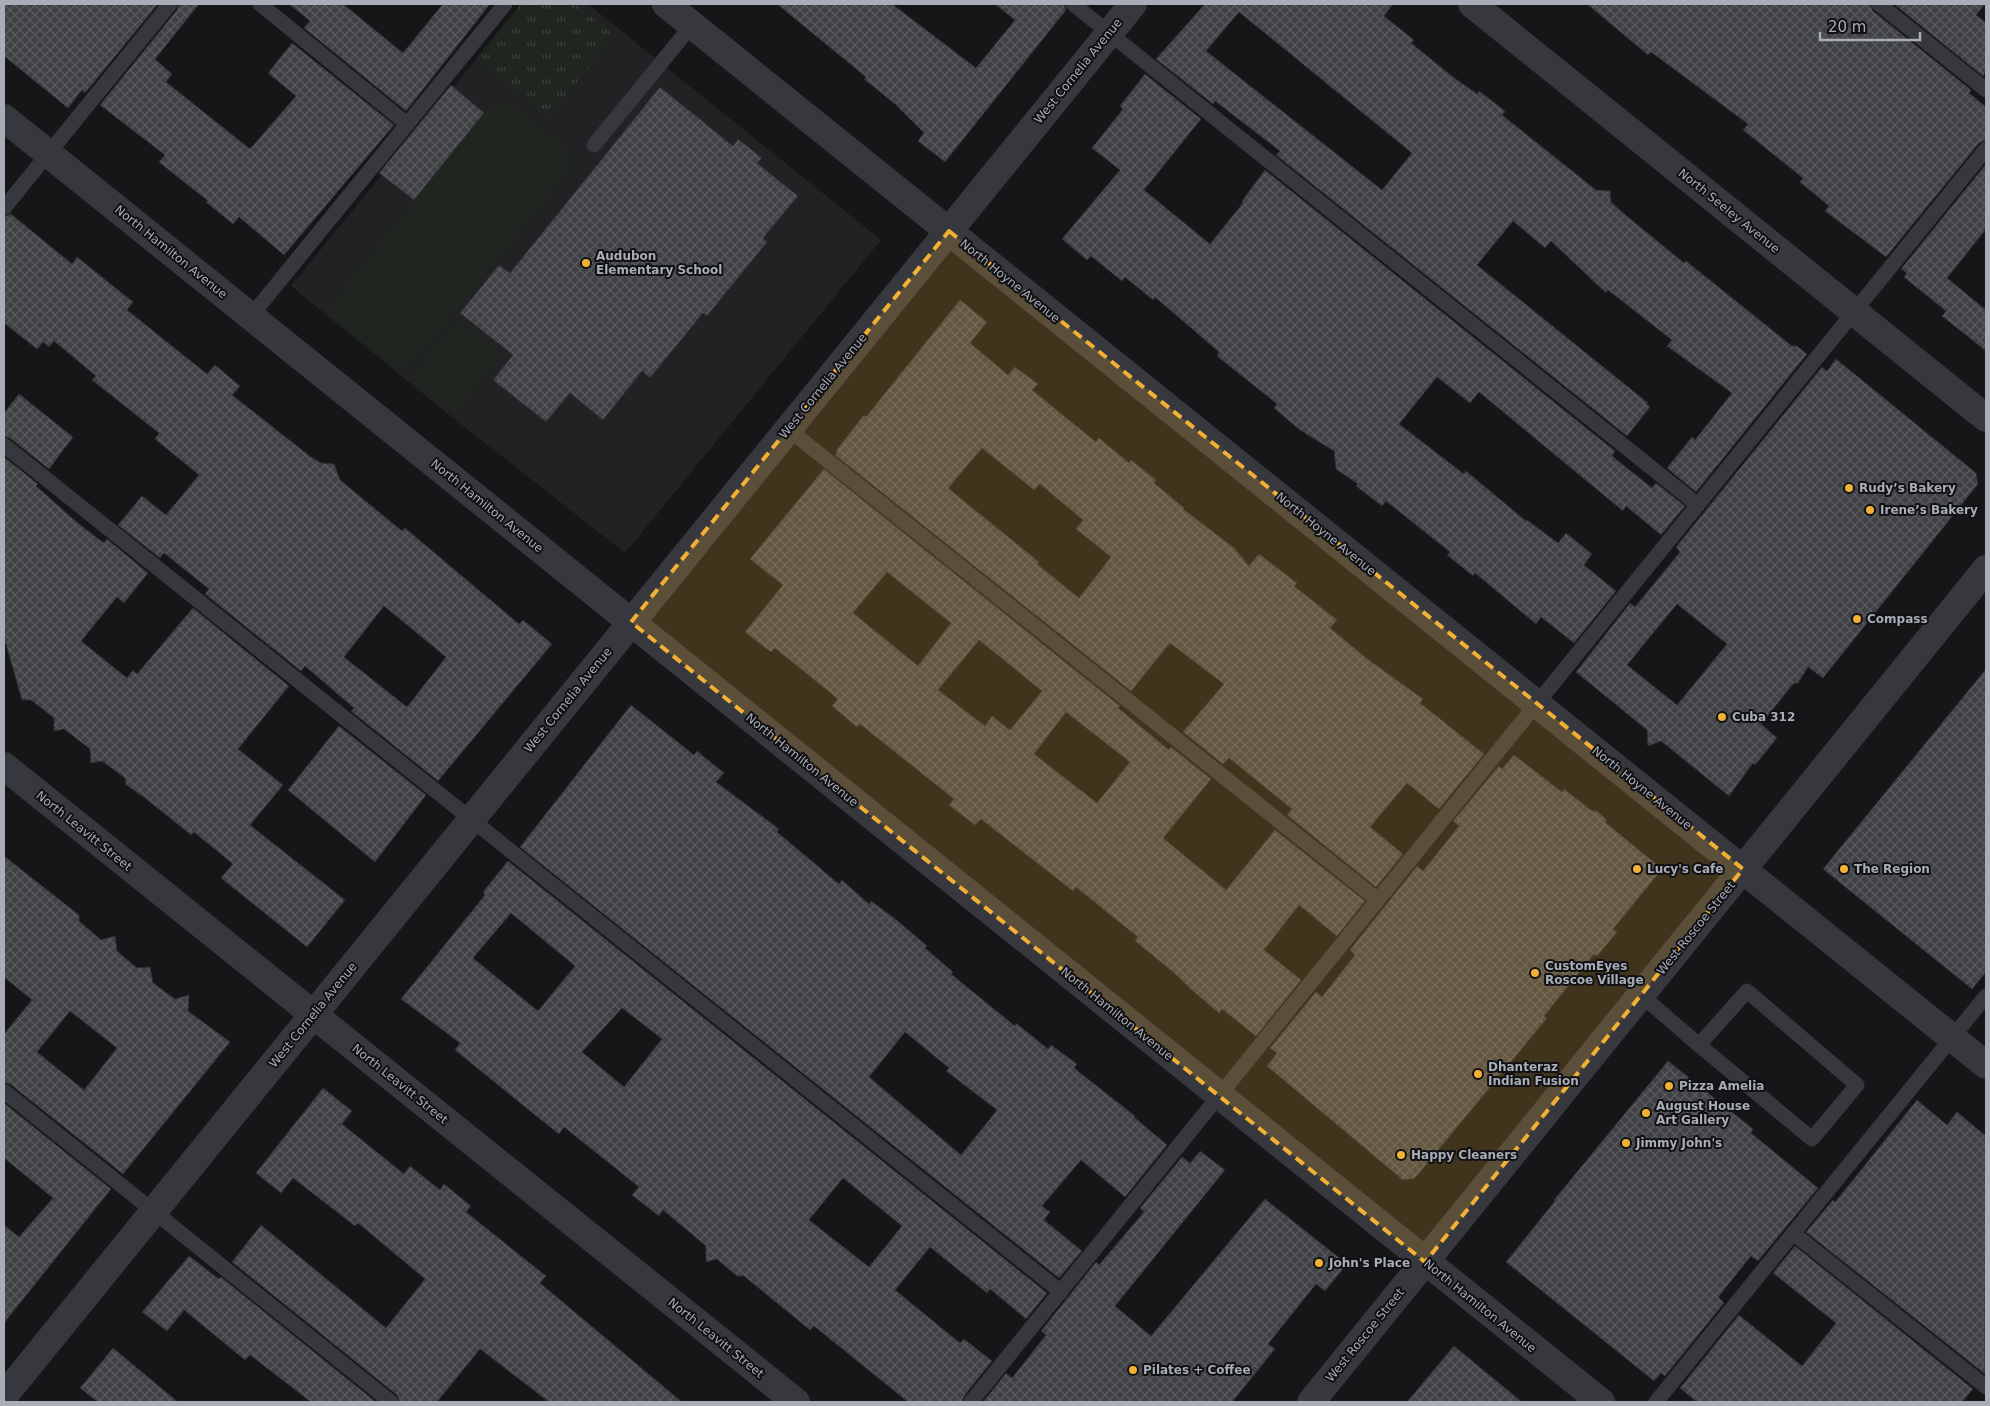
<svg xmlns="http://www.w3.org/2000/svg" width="1990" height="1406" font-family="'DejaVu Sans',sans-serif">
<defs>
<pattern id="park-tufts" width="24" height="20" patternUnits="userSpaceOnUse" patternTransform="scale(1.25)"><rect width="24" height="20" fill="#1e261f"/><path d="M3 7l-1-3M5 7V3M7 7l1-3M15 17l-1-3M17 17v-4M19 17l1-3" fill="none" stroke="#3c433d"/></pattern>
<pattern id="building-cross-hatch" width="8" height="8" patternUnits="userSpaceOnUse" patternTransform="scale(1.25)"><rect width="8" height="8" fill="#404145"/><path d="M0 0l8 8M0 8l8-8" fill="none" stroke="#595a5e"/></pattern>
</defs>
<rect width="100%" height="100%" fill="#161618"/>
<path fill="#222225" d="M 521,4 L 588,4 L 881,240 L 625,553 L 448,414 L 291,286 Z"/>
<path fill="#1e261f" d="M 507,103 L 513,104 L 567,148 L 572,162 L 570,170 L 415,361 L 408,366 L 394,367 L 334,318 L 331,305 L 484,113 L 491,107 Z
M 458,318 L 503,355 L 455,414 L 410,377 Z"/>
<path fill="url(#park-tufts)" d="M 521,4 L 575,4 L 615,36 L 548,117 L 476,59 Z"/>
<path fill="url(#building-cross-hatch)" stroke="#303034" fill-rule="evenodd" d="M 4,4 L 158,4 L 85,93 L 82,90 L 68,108 L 4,56 Z
M 179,4 L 199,4 L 155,59 L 172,74 L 166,82 L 250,149 L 296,96 L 268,73 L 292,43 L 394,125 L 284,255 L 239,217 L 233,224 L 206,202 L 208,201 L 159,162 L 165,155 L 100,105 L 177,10 Z
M 289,4 L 343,4 L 403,53 L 443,4 L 490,4 L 406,111 L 304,28 L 310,21 Z
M 777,4 L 892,4 L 976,68 L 1015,20 L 995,4 L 1064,4 L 1066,10 L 945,162 L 918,141 L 924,133 L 895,104 L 864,79 L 866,77 Z
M 1205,4 L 1393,4 L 1384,16 L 1414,40 L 1411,43 L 1453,77 L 1477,94 L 1479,91 L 1505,111 L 1502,115 L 1596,190 L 1610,191 L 1611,202 L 1623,213 L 1684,263 L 1686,261 L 1792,346 L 1797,346 L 1807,354 L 1696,492 L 1667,468 L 1692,437 L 1695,440 L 1732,393 L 1667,346 L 1672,340 L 1608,290 L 1606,293 L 1551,241 L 1545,248 L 1513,221 L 1477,265 L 1648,403 L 1646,404 L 1650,407 L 1627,436 L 1276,155 L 1280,151 L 1215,101 L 1213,104 L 1156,59 ZM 1239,12 L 1412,153 L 1382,190 L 1206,51 Z
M 1587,4 L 1870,4 L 1873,11 L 1971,90 L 1969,93 L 1986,107 L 1986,140 L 1979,143 L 1886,257 L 1825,211 L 1829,206 L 1800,182 L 1803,178 L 1743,130 L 1748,124 L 1651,52 L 1648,55 Z
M 1894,4 L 1985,4 L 1976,15 L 1986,23 L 1986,71 L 1983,76 Z
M 1145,74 L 1201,119 L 1144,190 L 1210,244 L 1243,203 L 1242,201 L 1265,170 L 1615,451 L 1612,456 L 1652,488 L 1656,483 L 1685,506 L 1661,535 L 1626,506 L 1623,511 L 1479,392 L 1470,403 L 1437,377 L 1399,424 L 1464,474 L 1466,471 L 1526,521 L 1527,520 L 1558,543 L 1566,533 L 1592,554 L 1584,565 L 1616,591 L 1574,643 L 1541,617 L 1536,624 L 1475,573 L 1473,576 L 1447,555 L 1450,552 L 1386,501 L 1382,506 L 1356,486 L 1358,484 L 1336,469 L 1334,451 L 1300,430 L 1274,408 L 1277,404 L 1217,356 L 1219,352 L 1155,297 L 1153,300 L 1125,277 L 1122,281 L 1091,256 L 1087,260 L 1062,239 L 1120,170 L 1092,148 L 1123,109 L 1120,106 Z
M 451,85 L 484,113 L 414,200 L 379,173 Z
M 660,87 L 733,146 L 738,139 L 762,158 L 757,163 L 798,196 L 763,238 L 767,242 L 707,316 L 703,313 L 650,378 L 642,371 L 603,420 L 570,393 L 546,422 L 493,380 L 513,355 L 460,313 L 499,265 L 510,273 Z
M 1986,164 L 1986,229 L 1947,278 L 1986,310 L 1986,351 L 1942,316 L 1946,311 L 1904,277 L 1907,273 L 1901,269 Z
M 11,214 L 72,264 L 77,257 L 133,302 L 127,310 L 207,374 L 215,365 L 240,386 L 232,395 L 311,457 L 321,463 L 334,464 L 340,480 L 402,531 L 405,528 L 519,624 L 523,620 L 552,644 L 438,781 L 351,711 L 354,708 L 305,666 L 301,671 L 205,594 L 209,589 L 164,553 L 160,558 L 118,525 L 142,496 L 166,515 L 199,475 L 155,439 L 159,433 L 92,380 L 96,376 L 54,341 L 49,347 L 43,342 L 37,349 L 4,323 L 4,217 ZM 384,606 L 446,657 L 407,707 L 344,657 Z
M 960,300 L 987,322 L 970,343 L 1008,375 L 1015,367 L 1038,384 L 1032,390 L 1096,442 L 1099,438 L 1129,463 L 1131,460 L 1156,480 L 1154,483 L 1184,508 L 1183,509 L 1234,548 L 1249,566 L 1259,554 L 1297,583 L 1294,586 L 1337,620 L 1330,628 L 1366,658 L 1423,699 L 1420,703 L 1484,754 L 1439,809 L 1407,783 L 1370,827 L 1403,854 L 1376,887 L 1287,815 L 1292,809 L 1229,758 L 1223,764 L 1183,732 L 1224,684 L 1170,643 L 1131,691 L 835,455 L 838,452 L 836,451 L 864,415 L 866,417 ZM 982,448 L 1034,490 L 1040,484 L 1083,520 L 1076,529 L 1111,557 L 1079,598 L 1037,564 L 1039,562 L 949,489 L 949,487 Z
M 1836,359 L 1976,473 L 1978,484 L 1823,678 L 1808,667 L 1798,683 L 1793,684 L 1761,724 L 1777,738 L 1755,765 L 1753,763 L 1729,796 L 1661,741 L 1648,746 L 1647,730 L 1576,672 L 1630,603 L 1635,607 L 1680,552 L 1676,547 L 1822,367 L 1827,371 ZM 1677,604 L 1727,644 L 1677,705 L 1627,665 Z
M 19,394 L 73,437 L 49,469 L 10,438 L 4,436 L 4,413 Z
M 4,457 L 38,484 L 36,486 L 79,524 L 104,543 L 107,539 L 148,573 L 124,603 L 117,597 L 81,641 L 127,678 L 133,670 L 137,674 L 193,608 L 289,686 L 238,749 L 283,785 L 250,825 L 345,900 L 307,947 L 221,878 L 233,864 L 194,832 L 191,835 L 144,797 L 126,785 L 125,778 L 102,761 L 91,763 L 90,749 L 64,729 L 54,731 L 54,718 L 31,700 L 22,700 L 4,637 Z
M 824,469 L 1120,706 L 1118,708 L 1169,750 L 1171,747 L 1211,779 L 1163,838 L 1226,890 L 1275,830 L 1365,901 L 1337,936 L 1299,905 L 1264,950 L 1301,980 L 1256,1036 L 1222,1009 L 1219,1013 L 1193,991 L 1172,971 L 1135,941 L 1138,937 L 1076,887 L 1073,891 L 981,819 L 975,825 L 949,805 L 954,799 L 860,724 L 857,727 L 832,706 L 838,699 L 775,648 L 771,652 L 745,632 L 783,585 L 750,559 ZM 887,572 L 951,623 L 918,666 L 853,613 ZM 979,640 L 1042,691 L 1010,730 L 992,716 L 985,726 L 938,690 ZM 1066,712 L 1130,762 L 1097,803 L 1034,754 Z
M 1986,669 L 1986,972 L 1972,989 L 1823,869 Z
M 631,705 L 694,755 L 697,751 L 724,773 L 716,782 L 779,829 L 777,832 L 839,884 L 842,880 L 869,904 L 871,901 L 898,921 L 927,946 L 925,948 L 953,972 L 951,974 L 1015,1026 L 1016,1023 L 1048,1049 L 1051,1045 L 1077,1064 L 1074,1068 L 1135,1116 L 1134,1117 L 1167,1145 L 1125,1197 L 1081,1160 L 1042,1206 L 1050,1212 L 1044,1220 L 1082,1251 L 1059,1278 L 520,847 ZM 905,1032 L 949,1068 L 946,1071 L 997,1110 L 961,1155 L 869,1077 Z
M 339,726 L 426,795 L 375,862 L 288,790 Z
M 1514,755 L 1562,792 L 1564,789 L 1592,811 L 1597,811 L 1606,819 L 1606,823 L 1662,869 L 1613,929 L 1617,932 L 1597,956 L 1594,954 L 1544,1016 L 1547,1018 L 1415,1178 L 1403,1180 L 1267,1066 L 1277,1053 L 1270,1048 L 1316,992 L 1322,997 L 1355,955 L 1350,950 L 1417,866 L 1423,871 L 1459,826 L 1453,821 L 1499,766 L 1502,769 Z
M 4,856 L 79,915 L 79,921 L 101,940 L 115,936 L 117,951 L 137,968 L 150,967 L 153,983 L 175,999 L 189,995 L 188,1011 L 230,1042 L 123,1174 L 10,1084 L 4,1082 L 4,1034 L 32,1000 L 4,977 ZM 70,1011 L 117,1048 L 84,1090 L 37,1052 Z
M 508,861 L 1047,1293 L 1026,1319 L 990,1289 L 987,1293 L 930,1247 L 895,1290 L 960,1343 L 964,1339 L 992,1361 L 964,1396 L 962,1402 L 908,1402 L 814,1326 L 810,1330 L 744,1276 L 737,1276 L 717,1259 L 706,1262 L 706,1246 L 663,1210 L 659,1216 L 632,1195 L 639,1187 L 564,1127 L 559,1134 L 540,1119 L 455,1050 L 460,1043 L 401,999 L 485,895 L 483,892 ZM 511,913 L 575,966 L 538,1011 L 473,958 ZM 622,1008 L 662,1039 L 624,1087 L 582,1052 ZM 843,1178 L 902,1226 L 869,1267 L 809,1220 Z
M 1668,1061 L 1753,1129 L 1751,1133 L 1818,1188 L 1758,1261 L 1751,1256 L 1719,1296 L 1719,1298 L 1724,1303 L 1665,1376 L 1661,1373 L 1654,1381 L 1506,1262 L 1555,1201 L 1554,1200 Z
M 323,1088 L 352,1111 L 342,1124 L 404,1174 L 410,1166 L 440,1190 L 444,1184 L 471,1206 L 466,1212 L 546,1276 L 540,1283 L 682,1402 L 549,1402 L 480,1349 L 437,1402 L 400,1402 L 397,1395 L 232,1262 L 261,1225 L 386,1328 L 425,1279 L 358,1223 L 355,1226 L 293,1178 L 281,1193 L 256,1173 Z
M 1917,1100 L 1947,1125 L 1957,1112 L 1986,1136 L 1985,1374 L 1806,1232 L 1833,1200 L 1835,1202 L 1853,1180 Z
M 4,1103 L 111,1189 L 4,1323 L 4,1225 L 19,1237 L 53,1198 L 4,1158 Z
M 1200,1151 L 1225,1170 L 1115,1306 L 1151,1336 L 1265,1199 L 1347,1264 L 1325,1291 L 1316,1284 L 1268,1344 L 1275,1349 L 1232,1402 L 983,1402 L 1006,1373 L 1012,1378 L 1046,1335 L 1041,1331 L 1096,1262 L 1099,1265 L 1144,1212 L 1140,1208 L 1182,1157 L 1190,1163 Z
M 1795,1246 L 1973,1389 L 1962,1402 L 1697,1402 L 1680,1388 L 1739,1315 L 1802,1366 L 1836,1323 L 1773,1273 Z
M 189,1256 L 219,1279 L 221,1277 L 376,1402 L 311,1402 L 250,1355 L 245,1360 L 184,1310 L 167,1331 L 142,1312 Z
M 1454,1346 L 1522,1402 L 1407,1402 Z
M 113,1348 L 178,1402 L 98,1402 L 80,1388 Z"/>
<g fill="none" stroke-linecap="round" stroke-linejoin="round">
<path stroke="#37383d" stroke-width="15" d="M 260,4 L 407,124
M 1073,4 L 1698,505
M 1879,4 L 1986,90
M 594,145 L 692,25
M 4,208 L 170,4
M 251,316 L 505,4
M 788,429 L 1378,900
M 4,445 L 1061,1292
M 1747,991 L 1857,1085 L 1812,1139 L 1699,1045 Z
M 1641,995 L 1699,1045
M 4,1091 L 391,1402
M 1793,1233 L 1986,1387
M 971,1402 L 1986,149
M 1656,1402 L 1986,996"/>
<path stroke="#37383d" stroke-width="28" d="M 666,4 L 1986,1065
M 1472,4 L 1986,418
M 4,118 L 1601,1402
M 4,766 L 796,1402
M 4,1396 L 1133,4"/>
<path stroke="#37383d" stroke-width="28" d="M 1311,1402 L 1986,569"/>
</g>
<path fill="#f2b134" fill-opacity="0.2" stroke="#f2b134" stroke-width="4" stroke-dasharray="10 6" stroke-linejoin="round" d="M 949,231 L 1743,869 L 1425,1262 L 631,622 Z"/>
<g fill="#f2b134" stroke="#111113" stroke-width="2">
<circle cx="586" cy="263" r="5"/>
<circle cx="1849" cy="488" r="5"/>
<circle cx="1870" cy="510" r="5"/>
<circle cx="1857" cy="619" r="5"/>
<circle cx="1722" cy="717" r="5"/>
<circle cx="1637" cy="869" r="5"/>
<circle cx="1844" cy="869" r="5"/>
<circle cx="1535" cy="973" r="5"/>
<circle cx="1478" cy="1074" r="5"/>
<circle cx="1669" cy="1086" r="5"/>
<circle cx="1646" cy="1113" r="5"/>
<circle cx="1626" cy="1143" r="5"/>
<circle cx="1401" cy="1155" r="5"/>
<circle cx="1319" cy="1263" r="5"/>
<circle cx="1133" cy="1370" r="5"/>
</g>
<g text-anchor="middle" stroke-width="4" stroke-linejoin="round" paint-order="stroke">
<g font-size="12" fill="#a8adb8" stroke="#111113">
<text transform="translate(1078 71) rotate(-51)" y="4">West Cornelia Avenue</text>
<text transform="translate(1729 211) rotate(39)" y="4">North Seeley Avenue</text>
<text transform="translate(171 252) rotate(39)" y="4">North Hamilton Avenue</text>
<text transform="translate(1010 281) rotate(39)" y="4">North Hoyne Avenue</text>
<text transform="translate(823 386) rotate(-51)" y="4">West Cornelia Avenue</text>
<text transform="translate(487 506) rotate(39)" y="4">North Hamilton Avenue</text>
<text transform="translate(1326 534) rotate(39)" y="4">North Hoyne Avenue</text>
<text transform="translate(568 700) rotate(-51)" y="4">West Cornelia Avenue</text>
<text transform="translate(802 760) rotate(39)" y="4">North Hamilton Avenue</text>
<text transform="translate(1642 788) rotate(39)" y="4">North Hoyne Avenue</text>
<text transform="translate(84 831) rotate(39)" y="4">North Leavitt Street</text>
<text transform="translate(1696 928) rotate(-51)" y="4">West Roscoe Street</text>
<text transform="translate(1117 1014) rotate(39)" y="4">North Hamilton Avenue</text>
<text transform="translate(313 1015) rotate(-51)" y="4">West Cornelia Avenue</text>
<text transform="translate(400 1084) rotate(39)" y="4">North Leavitt Street</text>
<text transform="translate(1480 1306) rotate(39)" y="4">North Hamilton Avenue</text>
<text transform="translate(1365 1335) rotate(-51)" y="4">West Roscoe Street</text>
<text transform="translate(716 1338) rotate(39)" y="4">North Leavitt Street</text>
</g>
<g font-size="12" font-weight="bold" fill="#a8adb8" stroke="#111113" text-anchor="start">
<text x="596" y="260">Audubon<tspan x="596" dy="14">Elementary School</tspan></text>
<text x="1859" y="492">Rudy’s Bakery</text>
<text x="1880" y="514">Irene’s Bakery</text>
<text x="1867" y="623">Compass</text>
<text x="1732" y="721">Cuba 312</text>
<text x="1647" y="873">Lucy's Cafe</text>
<text x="1854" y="873">The Region</text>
<text x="1545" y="970">CustomEyes<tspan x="1545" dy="14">Roscoe Village</tspan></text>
<text x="1488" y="1071">Dhanteraz<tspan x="1488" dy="14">Indian Fusion</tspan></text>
<text x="1679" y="1090">Pizza Amelia</text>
<text x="1656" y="1110">August House<tspan x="1656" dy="14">Art Gallery</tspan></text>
<text x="1636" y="1147">Jimmy John's</text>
<text x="1411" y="1159">Happy Cleaners</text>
<text x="1329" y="1267">John's Place</text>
<text x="1143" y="1374">Pilates + Coffee</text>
</g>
</g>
<rect width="1990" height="1406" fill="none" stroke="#a8adb8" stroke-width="10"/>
<path d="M1820 32v8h100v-8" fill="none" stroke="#a8adb8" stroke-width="2.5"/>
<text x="1828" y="32" font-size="15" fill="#a8adb8" stroke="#111113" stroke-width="4" paint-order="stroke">20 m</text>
</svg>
